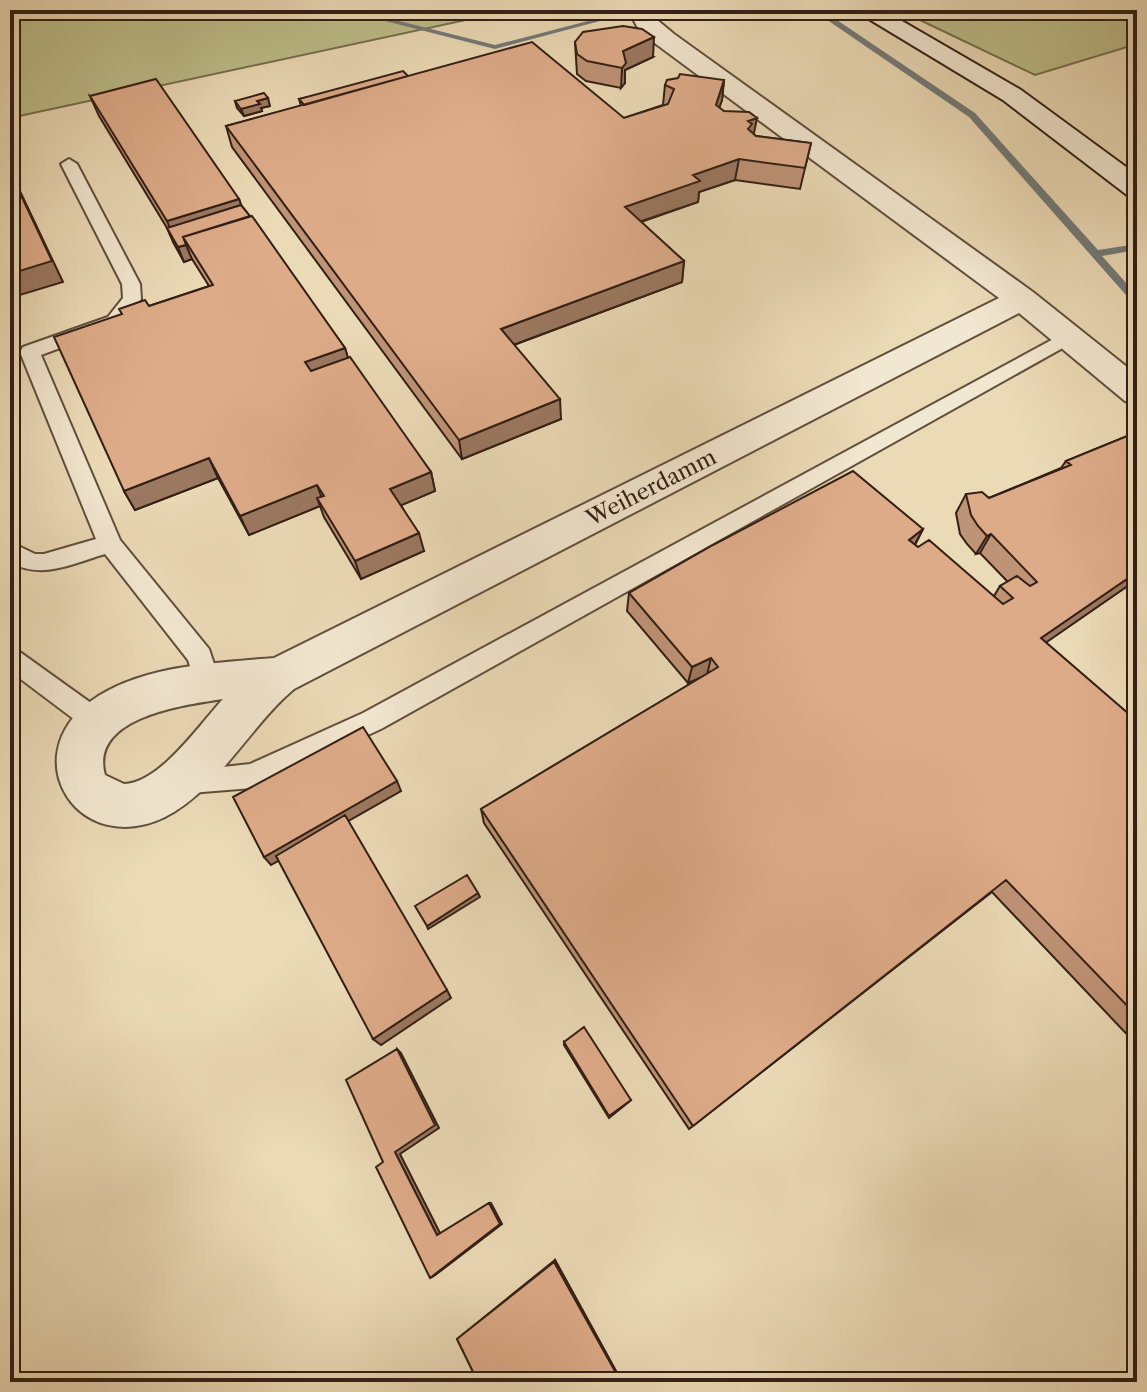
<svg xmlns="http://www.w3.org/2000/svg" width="1147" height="1392" font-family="'Libre Caslon Text',serif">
<rect width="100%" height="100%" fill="#ebdab6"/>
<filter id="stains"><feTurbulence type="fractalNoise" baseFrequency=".0025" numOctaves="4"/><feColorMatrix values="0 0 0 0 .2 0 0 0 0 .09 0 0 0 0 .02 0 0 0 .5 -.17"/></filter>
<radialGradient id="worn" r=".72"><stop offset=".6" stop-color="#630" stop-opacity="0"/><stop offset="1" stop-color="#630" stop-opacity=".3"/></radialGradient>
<path fill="#bdbe8a" stroke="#786e50" stroke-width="2" d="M 10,10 L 512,10 L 10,118 Z
M 899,10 L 1137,10 L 1137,44 L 1035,75 Z"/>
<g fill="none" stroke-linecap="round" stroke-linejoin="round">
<path fill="#737a78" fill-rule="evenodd" d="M 342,10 L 355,10 L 495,45 L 611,15 L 615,17 L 495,49 Z
M 686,10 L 714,10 L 667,16 L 663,14 Z
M 798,10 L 822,10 L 975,113 L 1098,250 L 1137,244 L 1137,250 L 1102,256 L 1137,295 L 1137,304 L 1133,303 L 969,117 L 817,13 Z"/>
<defs>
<path id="service" d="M 69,159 L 77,164 L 140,284 L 141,299 L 122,325 L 41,355 L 120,540 L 209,649 L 220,682 L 216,690 L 207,693 L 198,690 L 188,660 L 105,554 C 72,564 41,580 10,562 L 10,542 L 35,554 L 44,554 L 96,539 L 20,352 L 23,347 L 108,317 L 123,298 L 122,284 L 61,164 Z
M 1070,330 L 1077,332 L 1080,336 L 1077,340 L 381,729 L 252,788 L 178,794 L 168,791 L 164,782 L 168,773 L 250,764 L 363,713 Z
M 10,645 L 109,716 L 113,724 L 109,732 L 100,736 L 91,732 L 10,671 Z"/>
<path id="minor" d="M 628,10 L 652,10 L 656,19 L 674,34 L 1033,292 L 1137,375 L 1137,405 L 1125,401 L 1019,313 L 294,689 C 249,727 218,790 165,817 C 79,859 14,758 91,701 C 141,665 215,663 274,658 L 999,298 L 656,44 L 638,28 ZM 223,699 C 200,724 160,783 124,784 L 105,775 C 89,717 184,705 223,699 Z"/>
<path id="secondary" d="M 854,10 L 883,10 L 1021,90 L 1137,175 L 1137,198 L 1127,195 L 1003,100 Z"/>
</defs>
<use href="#service" stroke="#604e3d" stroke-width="4"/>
<use href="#minor" stroke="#604e3d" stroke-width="4"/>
<use href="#secondary" stroke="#321f15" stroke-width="4"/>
<use href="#service" fill="#f2e7d0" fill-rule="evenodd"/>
<use href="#minor" fill="#f2e7d0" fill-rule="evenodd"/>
<use href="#secondary" fill="#f2e7d0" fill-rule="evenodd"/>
</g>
<path fill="#bf9376" stroke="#321f15" stroke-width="2" d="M 575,42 L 653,57 L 625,70 L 625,83 L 621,88 L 586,81 L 577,74 Z
M 408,76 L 624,118 L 663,105 L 665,85 L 724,80 L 722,100 L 719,108 L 756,136 L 811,143 L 800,189 L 735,180 L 699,192 L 698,202 L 641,222 L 684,261 L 682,282 L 514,345 L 561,419 L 462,459 L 232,147 L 226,126 L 301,106 L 299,99 Z
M 90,96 L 239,199 L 241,205 L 345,348 L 348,358 L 431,472 L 435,491 L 401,505 L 424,551 L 361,579 L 324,517 L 320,506 L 249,535 L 218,478 L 135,510 L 124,491 L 149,306 L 209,286 L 192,259 L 184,262 L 173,242 L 167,228 L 99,116 Z
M 235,101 L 270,106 L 261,108 L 262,111 L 244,116 L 237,108 Z
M 1137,432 L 1137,592 L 1129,585 L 1046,642 L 1137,780 L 1137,1045 L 992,892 L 689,1129 L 484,823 L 481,809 L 700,678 L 688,683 L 627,611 L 629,593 L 923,529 L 915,545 L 994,596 L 1000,586 L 1008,582 L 980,553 L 976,554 L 967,544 L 960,534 L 956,513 L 966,494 L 989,498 L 1061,468 L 1066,461 Z
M 564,1042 L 631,1100 L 630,1101 L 609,1118 L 564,1045 Z
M 555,1260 L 622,1382 L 478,1382 L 457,1339 Z"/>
<path fill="#9b7860" stroke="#321f15" stroke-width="2" d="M 654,37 L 653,57 L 625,70 L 625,83 L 621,88 L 623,51 Z
M 724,80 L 722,100 L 713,125 L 716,105 Z
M 268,98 L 270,106 L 261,108 L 262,111 L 244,116 L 241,109 L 257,101 Z
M 757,118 L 753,138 L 745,141 L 748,121 Z
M 739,159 L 735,180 L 699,192 L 698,202 L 624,227 L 625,207 L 693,175 Z
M 10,170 L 63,282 L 10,298 Z
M 239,199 L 246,219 L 175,241 L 167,221 Z
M 186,245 L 192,259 L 184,262 L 178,247 Z
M 684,261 L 682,282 L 502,349 L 501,329 Z
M 345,348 L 351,368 L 311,382 L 305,362 Z
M 560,399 L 561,419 L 462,459 L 459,440 Z
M 209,458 L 218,478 L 135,510 L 124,491 Z
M 431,472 L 435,491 L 395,508 L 390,489 Z
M 317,485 L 324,504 L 317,498 L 320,506 L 249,535 L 240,516 Z
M 923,529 L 913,548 L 909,540 Z
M 419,533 L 424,551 L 361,579 L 355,561 Z
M 991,534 L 980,553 L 976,554 L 987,536 Z
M 1137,572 L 1137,576 L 1129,585 L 1028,655 L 1041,638 Z
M 711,658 L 707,675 L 688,683 L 692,667 Z
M 397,781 L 401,791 L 271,865 L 264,857 Z
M 478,893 L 480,897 L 428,929 L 427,926 Z
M 447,990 L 451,998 L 381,1045 L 373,1039 Z
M 397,1049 L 401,1053 L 439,1128 L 400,1154 L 441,1235 L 437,1235 L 395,1152 Z
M 489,1203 L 491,1203 L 502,1224 L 434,1276 L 430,1278 Z
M 555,1260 L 622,1382 L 621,1382 L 554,1262 Z"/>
<path fill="#deab89" stroke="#321f15" stroke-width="2" d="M 623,26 L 642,29 L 654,37 L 623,51 L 626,63 L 622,68 L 587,61 L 577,54 L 575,42 L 583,32 Z
M 532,42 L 624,118 L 668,104 L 674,89 L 665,85 L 667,80 L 678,78 L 680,74 L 724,80 L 716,105 L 724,111 L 749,112 L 757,118 L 748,121 L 752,124 L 748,129 L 756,136 L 811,143 L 805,168 L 739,159 L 693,175 L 700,181 L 625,207 L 684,261 L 501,329 L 560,399 L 459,440 L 226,126 Z
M 403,71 L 408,76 L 304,105 L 299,99 Z
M 156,79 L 239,199 L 167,221 L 90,96 Z
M 264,93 L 268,98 L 257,101 L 260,104 L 241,109 L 235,101 Z
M 10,172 L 52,261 L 10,274 Z
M 241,205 L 250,216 L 183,237 L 186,245 L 178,247 L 167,228 Z
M 252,216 L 345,348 L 305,362 L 311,371 L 350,357 L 431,472 L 390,489 L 419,533 L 355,561 L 317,498 L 324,496 L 317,485 L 240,516 L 209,458 L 124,491 L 54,337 L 122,314 L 119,309 L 145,300 L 149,306 L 213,285 L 183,237 Z
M 1137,432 L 1137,572 L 1041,638 L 1137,721 L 1137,778 L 1136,779 L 1137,780 L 1137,1016 L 1006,880 L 693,1126 L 481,809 L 718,667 L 711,658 L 692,667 L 629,593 L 713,545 L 853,471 L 923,529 L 909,540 L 918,547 L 929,540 L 1003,604 L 1013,598 L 1000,586 L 1017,576 L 1030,586 L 1037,582 L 991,534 L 987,536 L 978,526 L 971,515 L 966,494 L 982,492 L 989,498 L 1071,465 L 1066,461 Z
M 363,727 L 397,781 L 264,857 L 233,797 Z
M 345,815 L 447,990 L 373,1039 L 276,856 Z
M 467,875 L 478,893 L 427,926 L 415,906 Z
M 584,1027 L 631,1100 L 609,1116 L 564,1042 Z
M 397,1049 L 435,1125 L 395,1152 L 437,1235 L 489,1203 L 500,1224 L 430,1278 L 376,1167 L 383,1162 L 346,1080 Z
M 554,1262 L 621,1382 L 478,1382 L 457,1339 Z"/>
<g text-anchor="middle" stroke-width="8" stroke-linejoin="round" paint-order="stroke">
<g font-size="22" fill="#321f15" stroke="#f2e7d0">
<text transform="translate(651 487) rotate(-27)" y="8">Weiherdamm</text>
</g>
</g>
<rect width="1147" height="1392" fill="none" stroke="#ebdab6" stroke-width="40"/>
<rect x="12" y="12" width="1123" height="1368" fill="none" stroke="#321f15" stroke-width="4"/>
<rect x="20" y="20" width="1107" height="1352" fill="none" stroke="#321f15" stroke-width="2"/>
<rect width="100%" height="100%" filter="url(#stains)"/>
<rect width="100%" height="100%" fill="url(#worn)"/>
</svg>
